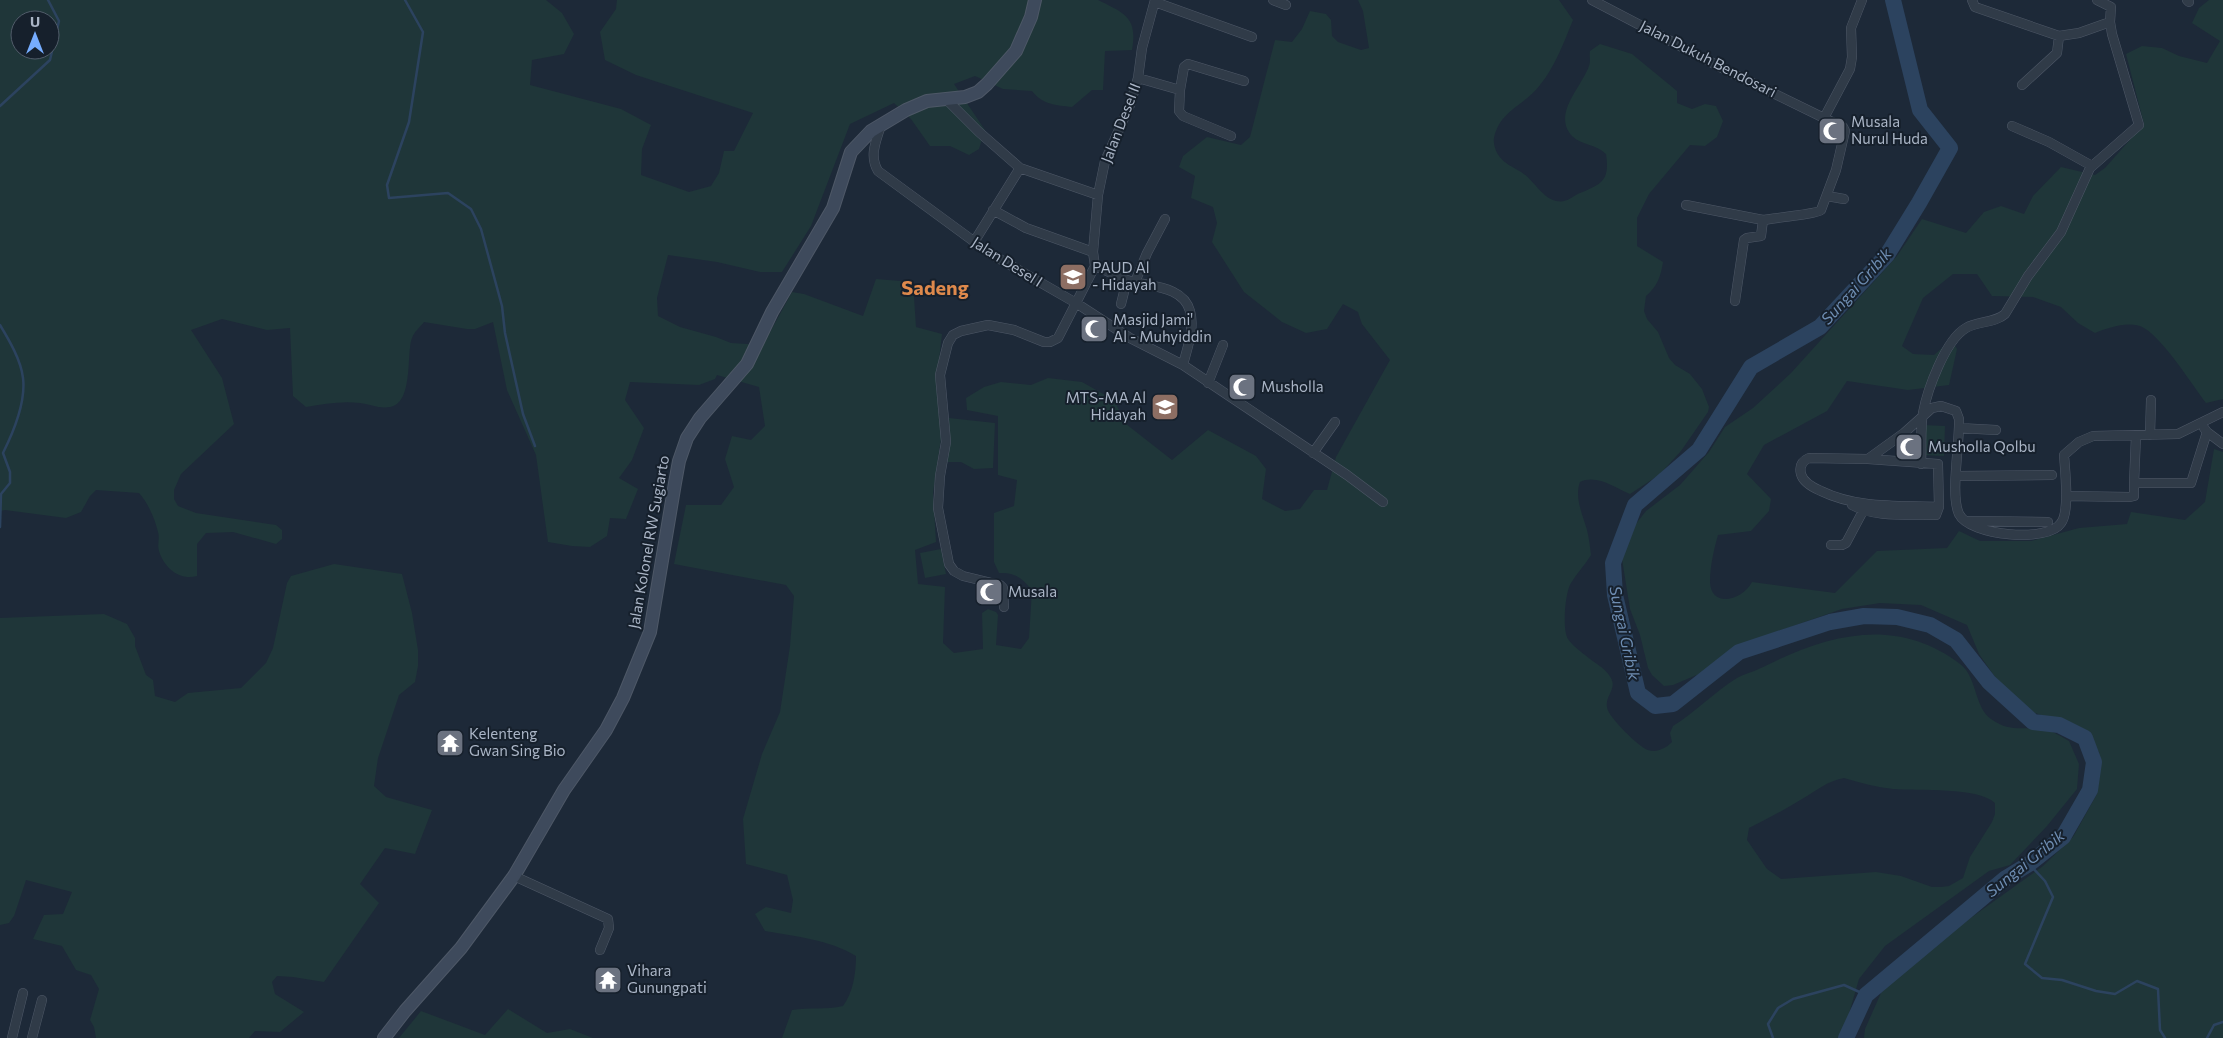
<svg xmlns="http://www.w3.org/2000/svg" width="2223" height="1038" font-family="Commissioner,sans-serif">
<rect width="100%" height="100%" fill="#1d2938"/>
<path fill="#1f3639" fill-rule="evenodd" d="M 0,0 L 546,0 L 562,13 L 574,34 L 564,54 L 532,60 L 530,85 L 621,109 L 651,125 L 642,149 L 641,175 L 689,192 L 711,186 L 719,173 L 724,151 L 734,151 L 753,113 L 636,75 L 605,60 L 600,32 L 616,9 L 617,0 L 1098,0 C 1124,13 1138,17 1132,50 L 1105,51 L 1103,90 L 1092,90 L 1072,107 C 1056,105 1043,105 1032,91 L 1003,89 L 975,76 L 954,84 L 985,130 L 979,149 L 969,155 L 950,146 L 930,146 L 911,119 L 894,103 L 850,124 L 811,226 L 782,272 L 760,272 L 717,262 L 668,255 L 657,298 L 658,316 L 680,327 L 716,337 L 731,343 L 763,345 L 792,292 L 804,294 L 863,316 L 876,279 L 913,282 L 916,327 L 942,334 L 936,386 L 942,432 L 933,493 L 936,542 L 915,550 L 918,584 L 945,587 L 943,643 L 954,653 L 983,649 L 982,613 L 988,609 L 996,612 L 998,615 L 996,645 L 1021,649 L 1029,638 L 1032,590 C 1022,578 1015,572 999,573 L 994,562 L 994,513 L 1014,506 L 1017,480 L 998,475 L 998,416 L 967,410 L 966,398 L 984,387 L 1001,382 L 1031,385 L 1048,378 L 1082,382 L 1114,400 L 1126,424 L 1172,460 L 1208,430 L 1256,456 L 1266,469 L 1262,499 L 1285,511 L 1300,509 L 1314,490 L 1327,490 L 1336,457 L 1390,360 L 1362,324 L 1358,312 L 1343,304 L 1327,329 L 1306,333 L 1282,322 L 1244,292 L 1212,242 L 1217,223 L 1213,207 L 1191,198 L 1195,176 L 1179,167 L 1183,156 L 1207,137 L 1241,145 L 1250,137 L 1275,40 L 1292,42 L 1302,29 L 1310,11 L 1326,14 L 1331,20 L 1332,36 L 1338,42 L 1361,50 L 1369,48 L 1363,11 L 1358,0 L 1559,0 L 1573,20 C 1564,42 1555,67 1540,85 C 1524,106 1500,110 1494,138 C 1493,144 1496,152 1499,156 C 1505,164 1513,167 1521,172 C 1533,179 1542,198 1556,201 C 1567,203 1571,197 1580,193 C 1602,184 1610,180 1606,154 C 1596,144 1581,145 1572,136 C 1552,114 1581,88 1589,66 C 1591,61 1589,56 1590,51 L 1600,44 L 1632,54 L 1677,91 L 1677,103 L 1692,109 L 1705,104 L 1716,106 L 1723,121 L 1717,137 L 1705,146 L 1690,145 L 1649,194 L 1637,218 L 1637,246 L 1663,262 C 1661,276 1657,287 1646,296 L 1644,311 L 1647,319 L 1658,332 L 1669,358 L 1675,365 L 1690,374 L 1702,389 L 1709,407 L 1708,412 L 1681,451 L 1659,475 L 1630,494 C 1615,488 1597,474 1580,482 C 1574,498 1583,515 1587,530 C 1589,538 1590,547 1591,555 C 1585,565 1577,573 1571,583 C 1565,592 1562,630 1568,639 C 1572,645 1580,651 1585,655 C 1594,663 1605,667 1611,678 C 1617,689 1605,696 1607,707 C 1607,716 1640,748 1648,750 C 1657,753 1666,748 1672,742 L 1670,733 L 1673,726 C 1696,712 1714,692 1737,678 C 1744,674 1753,672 1761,668 C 1827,635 1895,615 1960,664 C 1977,676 1974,707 1991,719 C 2012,734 2023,725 2045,730 C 2053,731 2062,737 2069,741 L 2079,764 L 2077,789 L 2047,826 L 2010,865 L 1989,871 L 1885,946 L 1859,979 L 1842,1038 L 782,1038 L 792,1010 C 809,1007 826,1010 843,1006 C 853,993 856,973 856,956 C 828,939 797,937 765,931 L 755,914 L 766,907 L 791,913 L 793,900 L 787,875 L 746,864 L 743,819 L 762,754 L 780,712 L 790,646 L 794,596 L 786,585 L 674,564 L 686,505 L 721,505 L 734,487 L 725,459 L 732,436 L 751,440 L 765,426 L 759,387 L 717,375 L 715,379 L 699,385 L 630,382 L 625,400 L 644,428 L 632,460 L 619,478 L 638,489 L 626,519 L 610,518 L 607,536 L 590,547 L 572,546 L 548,542 L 536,455 L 507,390 L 493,322 L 475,329 L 467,329 L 424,322 C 420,327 414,332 412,338 C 406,353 414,403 390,407 C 380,409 369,404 360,403 C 341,401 324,404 306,407 L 293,396 L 290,328 L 267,330 L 222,319 L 191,330 L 222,378 L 234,424 L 181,474 L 174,490 L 174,499 L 178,506 L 196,513 L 276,525 L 282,530 L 282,539 L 276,544 L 233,532 L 206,533 L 197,544 L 197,576 C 180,581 164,568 159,551 C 157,545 160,538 158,532 C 155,519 148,503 139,493 L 96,490 L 90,496 L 81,512 L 66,518 L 5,510 L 0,511 ZM 20,20 L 50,20 L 50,50 L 20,50 ZM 1844,778 C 1860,783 1877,787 1893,789 C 1918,791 1979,787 1995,803 L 1995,814 L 1992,822 L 1970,857 L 1963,878 L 1949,886 L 1941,887 L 1932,887 L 1901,876 L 1876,872 L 1781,879 L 1767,869 L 1747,840 L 1749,828 C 1767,819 1784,810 1802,799 C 1816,791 1827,781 1844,778 Z
M 2209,0 L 2223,0 L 2223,399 L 2206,403 C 2191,383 2164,340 2144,328 C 2130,320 2108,328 2095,333 L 2078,323 L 2061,307 L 2033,297 L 1992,296 L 1977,274 L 1953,274 L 1923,298 L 1902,346 L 1913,354 L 1934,355 L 1951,340 L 1957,349 L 1949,385 L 1908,390 L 1847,381 L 1827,411 L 1764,445 L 1747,474 L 1771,499 L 1769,511 L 1751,531 L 1718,535 C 1714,549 1710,566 1710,582 C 1711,609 1743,600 1752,582 L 1835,593 L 1877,551 L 1947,548 L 1959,531 L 1980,541 L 2031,541 L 2079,528 L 2127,524 L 2131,512 L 2185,520 L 2205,502 L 2214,449 L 2223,452 L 2223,1038 L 1864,1038 L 1865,1029 L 1881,993 L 1919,955 L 2043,866 L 2073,837 L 2097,794 L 2100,772 L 2099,752 L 2083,729 L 2029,711 L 2002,687 L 1979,654 L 1967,625 L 1921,605 L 1880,603 L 1842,609 L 1744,643 L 1706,671 L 1673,685 L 1664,686 L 1652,675 L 1648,668 L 1640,635 L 1630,609 L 1622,559 L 1631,530 L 1646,511 L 1680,485 L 1709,452 L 1725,427 L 1753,408 L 1791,373 L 1897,256 L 1922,219 L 1966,233 L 1984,212 L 2001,206 L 2024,214 L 2033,196 L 2061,167 L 2095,175 L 2105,168 L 2144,124 L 2126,54 L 2142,46 L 2162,48 L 2179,56 L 2207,63 L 2220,41 L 2192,23 L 2199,8 Z
M 949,418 L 995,423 L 993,468 L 974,469 L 961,462 L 945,462 Z
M 1923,425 L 1945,426 L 1944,456 L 1922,455 Z
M 941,549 L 946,574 L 925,578 L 920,553 Z
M 334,564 L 402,574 L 412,613 L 418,650 L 418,666 L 415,682 L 399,695 L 378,758 L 374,786 L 386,797 L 432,810 L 415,854 L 385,848 L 360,884 L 379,903 L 324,982 L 293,977 L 277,976 L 272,982 L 275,994 L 304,1012 L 280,1032 L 255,1031 L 249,1038 L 96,1038 L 94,1027 L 90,1020 L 99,989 L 91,975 L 76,970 L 62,946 L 33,939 L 44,915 L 63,914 L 72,892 L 26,880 L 14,916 L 9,923 L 0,925 L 0,618 L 104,614 L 127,624 L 135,638 L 135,646 L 146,675 L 153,680 L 155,696 L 175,702 L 188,693 L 241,688 L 266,663 L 273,648 L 287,583 L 291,576 Z
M 508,1009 L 547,1033 L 570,1029 L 593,1038 L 399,1038 L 421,1011 L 485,1035 Z"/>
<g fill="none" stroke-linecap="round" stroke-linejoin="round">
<path stroke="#2c435f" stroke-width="2.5" d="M 405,0 L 423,32 L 409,122 L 387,185 L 389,198 L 448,193 L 471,209 L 481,229 L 502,306 L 505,333 L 523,414 L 535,446
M 0,106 L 50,60 L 59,21 L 48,0
M 0,325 C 9,340 21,360 23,378 C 26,402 14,431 3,453 L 10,472 L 10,483 L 1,494 L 0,527
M 2029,864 L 2045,881 L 2053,897 L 2025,964 L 2042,978 L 2062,980 L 2096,991 L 2115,994 L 2137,981 L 2158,989 L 2160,1030 L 2165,1038
M 1773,1038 L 1768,1024 L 1778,1008 L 1793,999 L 1844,985 L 1866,995
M 2207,1038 L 2214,1025 L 2223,1022"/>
<path stroke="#2c435f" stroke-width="16" d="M 1846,1038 L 1866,995 L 2006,878 L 2029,864 L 2063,837 L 2090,790 L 2094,762 L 2085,738 L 2059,725 L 2033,722 L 1989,682 L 1956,640 L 1930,625 L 1897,617 L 1864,616 L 1830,622 L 1739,652 L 1673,704 L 1655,706 L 1638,693 L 1615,595 L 1613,563 L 1635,505 L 1699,450 L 1751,367 L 1820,327 L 1887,255 L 1919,203 L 1950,148 L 1920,110 L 1893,0"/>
<defs>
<path id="street" d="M 1273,0 L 1286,5
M 1592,0 L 1726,70 L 1824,118 L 1850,69 L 1852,57 L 1851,28 L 1862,0
M 1972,0 L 1975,7 L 2059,36 L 2079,33 L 2110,22
M 2187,0 L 2189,2
M 1155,2 L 1252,37
M 1138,78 L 1180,90 L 1179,111 L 1183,116 L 1231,136
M 2022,85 L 2057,53 L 2059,36
M 1180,90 L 1184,67 L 1188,64 L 1244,81
M 946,99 L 979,132 L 1020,168 L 1098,195
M 881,125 C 876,141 869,156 878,171 L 991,254 L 1076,303 L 1130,338 L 1183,365 L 1347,475 L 1383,502
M 2012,126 L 2049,142 L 2092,166
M 1827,196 L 1844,199
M 1686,205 L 1763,220
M 993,210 L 1026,228 L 1093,252
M 974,242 L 1020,168
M 1095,266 C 1106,270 1116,276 1127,280 C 1148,287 1183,285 1190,311 C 1195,329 1187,348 1183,365
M 1135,282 L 1147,253 L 1165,219
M 1735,301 L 1744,240 L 1747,238 L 1761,236 L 1763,220 C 1773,218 1817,214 1821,210 L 1836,170 L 1845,131 L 1843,127 L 1824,118
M 1121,304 L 1127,280
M 1208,383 L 1223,345
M 1959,428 L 1996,430
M 2204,428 L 2207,432 L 2223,444
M 2150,435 L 2151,400
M 1313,453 L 1335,422
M 1868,459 L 1938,464 L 1939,507 C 1899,505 1858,509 1821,491 C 1814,488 1803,482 1801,474 C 1799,466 1802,461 1809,458 L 1868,459 L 1904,433 L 1932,408 L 1941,406 L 1956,411 L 1959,419 C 1960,443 1950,495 1959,514 C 1970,536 2048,543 2061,523 C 2070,512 2065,470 2064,455 L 2079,442 L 2093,436 L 2178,434 L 2223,412
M 1921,464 C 1922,448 1920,429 1923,413 C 1927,391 1945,340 1966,328 C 1978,321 1995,323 2005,314 L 2028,276 L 2061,232 L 2090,168 L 2139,125 L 2112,34 L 2110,22 L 2111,7 L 2097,0
M 1957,476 L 2052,475
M 2134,483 L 2136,436
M 2066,496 L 2130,497 L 2134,496 L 2134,483 L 2191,483 L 2207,432
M 1852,505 C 1875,518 1910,514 1936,515 L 1939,507
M 1966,521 L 2048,522
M 1831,545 L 1842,545 L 1846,543 L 1863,511
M 1004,607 L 1003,588 L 1000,585 L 963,576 L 954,571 L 949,564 L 938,508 L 940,476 L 946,442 L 940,375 L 948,343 L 953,335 L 961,331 L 988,325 L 1014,330 L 1044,342 L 1050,342 L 1058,338 L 1095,266 L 1093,252 L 1098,195 L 1105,161 L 1130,105 L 1138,78 L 1142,48 L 1155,0
M 514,876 L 608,919 L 609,928 L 600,950
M 12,1038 L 23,993
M 32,1038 L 42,1000"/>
<path id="secondary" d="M 384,1038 L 405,1011 L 461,948 L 514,876 L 564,790 L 606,730 L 623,698 L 650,632 L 675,483 L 679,461 L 687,438 L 700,418 L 747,364 L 772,312 L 833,208 L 851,152 L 871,131 L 906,110 L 927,101 L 965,97 L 978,92 L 987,84 L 1016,51 L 1031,17 L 1035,0"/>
</defs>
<use href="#street" stroke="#4e5867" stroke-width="10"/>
<use href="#secondary" stroke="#4e5867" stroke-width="14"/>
<use href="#street" stroke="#303b48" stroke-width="9"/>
<use href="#secondary" stroke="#3e4a5c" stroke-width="12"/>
</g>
<defs>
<symbol id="mosque-square" viewBox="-11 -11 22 22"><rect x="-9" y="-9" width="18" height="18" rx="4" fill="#6b7280" stroke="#16202c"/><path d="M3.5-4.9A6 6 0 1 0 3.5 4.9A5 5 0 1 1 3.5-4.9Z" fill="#fff"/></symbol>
<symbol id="school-square" viewBox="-11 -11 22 22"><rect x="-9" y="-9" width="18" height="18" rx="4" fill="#8d6e63" stroke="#16202c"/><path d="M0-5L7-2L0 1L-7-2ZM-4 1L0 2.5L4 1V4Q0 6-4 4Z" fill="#fff"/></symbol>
<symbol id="temple-square" viewBox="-11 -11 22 22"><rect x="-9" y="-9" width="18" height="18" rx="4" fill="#6b7280" stroke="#16202c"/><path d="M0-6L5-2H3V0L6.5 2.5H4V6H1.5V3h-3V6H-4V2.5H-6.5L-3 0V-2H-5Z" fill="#fff"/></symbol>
</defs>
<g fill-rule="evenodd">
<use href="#mosque-square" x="1816" y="115" width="32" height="32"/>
<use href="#school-square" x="1057" y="261" width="32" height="32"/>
<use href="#mosque-square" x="1078" y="313" width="32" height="32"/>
<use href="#mosque-square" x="1226" y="371" width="32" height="32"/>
<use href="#school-square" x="1149" y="391" width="32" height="32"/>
<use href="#mosque-square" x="1893" y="431" width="32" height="32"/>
<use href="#mosque-square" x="973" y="576" width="32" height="32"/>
<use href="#temple-square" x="434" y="727" width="32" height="32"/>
<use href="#temple-square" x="592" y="964" width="32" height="32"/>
</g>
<g text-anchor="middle" stroke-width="4" stroke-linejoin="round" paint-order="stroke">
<g font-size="15" fill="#aab5c6" stroke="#16202c">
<text transform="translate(1708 59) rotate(27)" y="5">Jalan Dukuh Bendosari</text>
<text transform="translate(1121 123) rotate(-69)" y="5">Jalan Desel II</text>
<text transform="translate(1007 262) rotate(32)" y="5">Jalan Desel I</text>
<text transform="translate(649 542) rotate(-80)" y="5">Jalan Kolonel RW Sugiarto</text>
</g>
<g font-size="15" fill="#aab5c6" stroke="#16202c" text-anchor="start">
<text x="1851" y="127">Musala<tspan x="1851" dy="17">Nurul Huda</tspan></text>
<text x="1092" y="273">PAUD Al<tspan x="1092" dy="17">- Hidayah</tspan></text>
<text x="1113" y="325">Masjid Jami'<tspan x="1113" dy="17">Al - Muhyiddin</tspan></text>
<text x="1261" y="392">Musholla</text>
<text x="1146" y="403" text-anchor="end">MTS-MA Al<tspan x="1146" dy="17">Hidayah</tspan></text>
<text x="1928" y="452">Musholla Qolbu</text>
<text x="1008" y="597">Musala</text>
<text x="469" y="739">Kelenteng<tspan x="469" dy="17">Gwan Sing Bio</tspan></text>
<text x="627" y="976">Vihara<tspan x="627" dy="17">Gunungpati</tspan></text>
</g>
<g font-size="16" font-style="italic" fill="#6e8db2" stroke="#16202c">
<text transform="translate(1856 286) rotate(-48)" y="6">Sungai Gribik</text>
<text transform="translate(1625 633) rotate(78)" y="6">Sungai Gribik</text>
<text transform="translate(2025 863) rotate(-39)" y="6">Sungai Gribik</text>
</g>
<g font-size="20" font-weight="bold" fill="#de894c" stroke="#16202c">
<text x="935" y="295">Sadeng</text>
</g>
</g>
<g transform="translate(35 35)"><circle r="24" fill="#16202c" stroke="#515c6a"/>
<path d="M0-4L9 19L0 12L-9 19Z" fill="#76adff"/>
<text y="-8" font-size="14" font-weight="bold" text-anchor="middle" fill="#aab5c6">U</text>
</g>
</svg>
